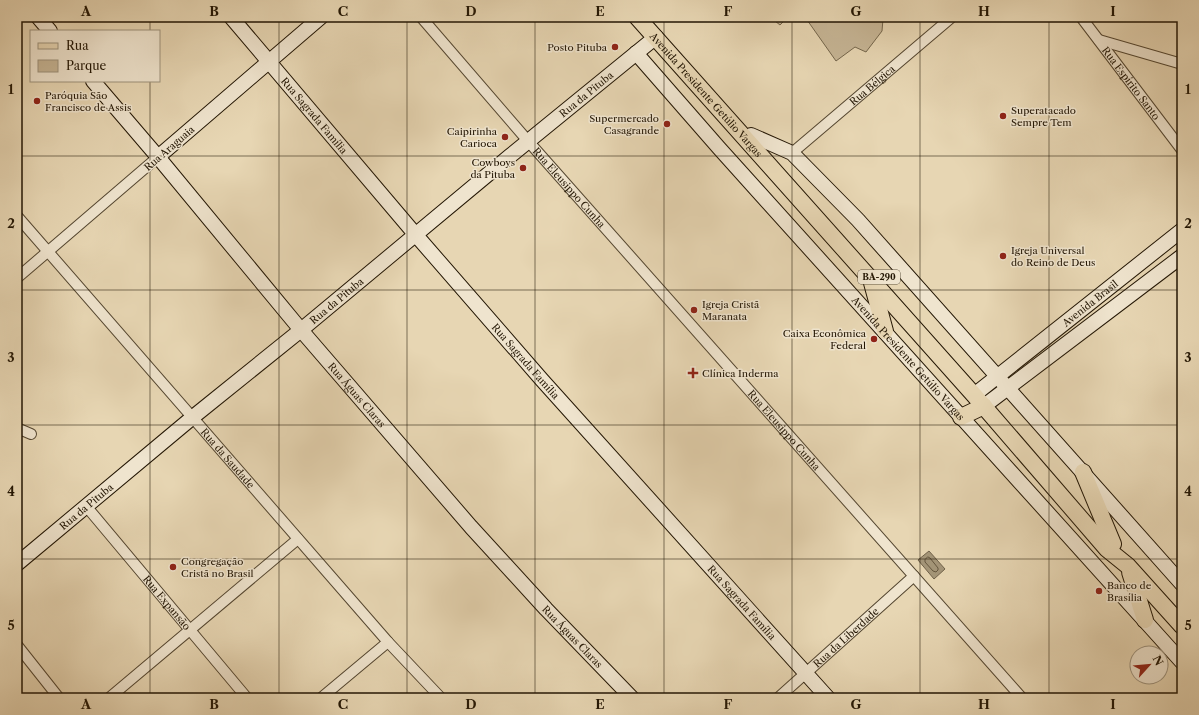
<svg xmlns="http://www.w3.org/2000/svg" width="1199" height="715" font-family="'Libre Caslon Text',serif">
<rect width="100%" height="100%" fill="#e7d6b3"/>
<filter id="stains"><feTurbulence type="fractalNoise" baseFrequency=".005" numOctaves="4"/><feColorMatrix values="0 0 0 0 .2 0 0 0 0 .09 0 0 0 0 .02 0 0 0 .5 -.17"/></filter>
<radialGradient id="worn" r=".72"><stop offset=".6" stop-color="#630" stop-opacity="0"/><stop offset="1" stop-color="#630" stop-opacity=".3"/></radialGradient>
<path fill="#c6b595" stroke="#74664c" d="M 770,17 L 788,17 L 780,25 Z
M 805,17 L 866,17 L 867,19 L 883,19 L 882,31 L 866,52 L 855,47 L 836,61 Z"/>
<path fill="#a49578" stroke="#70624a" d="M 929,551 L 945,569 L 934,579 L 918,560 Z"/>
<g fill="none" stroke-linecap="round" stroke-linejoin="round">
<path stroke="#64563e" stroke-width="1" d="M 928,557 L 930,558 L 938,568 L 938,570 L 936,572 L 933,571 L 925,562 L 925,560 Z"/>
<defs>
<g id="street">
<path id="s1" d="M 421,17 L 528,141 L 1022,698"/>
<path id="s2" d="M 1081,17 L 1182,150"/>
<path d="M 1099,40 L 1182,64"/>
<path id="s3" d="M 792,153 L 952,17"/>
<path id="s4" d="M 17,216 L 388,642 L 441,698"/>
<path d="M 17,278 L 158,157"/>
<path d="M 17,428 L 31,434"/>
<path id="s5" d="M 86,506 L 247,698"/>
<path d="M 17,645 L 59,698"/>
<path d="M 109,698 L 298,539"/>
<path d="M 321,698 L 388,642"/>
<path id="s6" d="M 778,698 L 914,576"/>
</g>
<g id="secondary">
<path d="M 38,17 L 50,31"/>
<path id="s7" d="M 231,17 L 415,234 L 542,380 L 828,698"/>
<path id="s8" d="M 636,53 L 719,148 L 1182,662"/>
<path id="s9" d="M 93,81 L 158,157 L 301,330 L 471,527 L 546,609 L 632,698"/>
<path d="M 751,135 L 792,153 L 858,220 L 1182,584"/>
<path d="M 158,157 L 321,17"/>
<path id="s10" d="M 974,395 L 1182,230"/>
<path d="M 984,406 L 1182,256"/>
<path id="s11" d="M 17,564 L 193,417 L 301,330 L 510,156 L 656,37"/>
</g>
<g id="primary">
<path id="s12" d="M 637,17 L 974,395 L 1107,549 L 1128,566 L 1182,626"/>
<path d="M 872,283 L 885,331"/>
<path d="M 961,417 L 984,406"/>
<path d="M 1083,472 L 1113,544"/>
<path d="M 1130,572 L 1145,620"/>
</g>
</defs>
<use href="#street" stroke="#544630" stroke-width="12"/>
<use href="#secondary" stroke="#231604" stroke-width="16"/>
<use href="#primary" stroke="#231604" stroke-width="18"/>
<use href="#street" stroke="#efe4ce" stroke-width="10"/>
<use href="#secondary" stroke="#efe4ce" stroke-width="14"/>
<use href="#primary" stroke="#e7d6b3" stroke-width="16"/>
</g>
<path fill="none" stroke="#231604" stroke-width="1" stroke-opacity="0.55" d="M 150,17 L 150,31M 279,17 L 279,698M 407,17 L 407,698M 535,17 L 535,698M 664,17 L 664,698M 792,17 L 792,698M 920,17 L 920,698M 1049,17 L 1049,698M 150,81 L 150,698M 17,156 L 1182,156M 17,290 L 1182,290M 17,425 L 1182,425M 17,559 L 1182,559"/>
<g fill="#8f2418" stroke="#efe4ce" stroke-width="1.5">
<circle cx="615" cy="47" r="4"/>
<circle cx="37" cy="101" r="4"/>
<circle cx="1003" cy="116" r="4"/>
<circle cx="667" cy="124" r="4"/>
<circle cx="505" cy="137" r="4"/>
<circle cx="523" cy="168" r="4"/>
<circle cx="1003" cy="256" r="4"/>
<circle cx="694" cy="310" r="4"/>
<circle cx="874" cy="339" r="4"/>
<path d="M691 367h4v4h4v4h-4v4h-4v-4h-4v-4h4z"/>
<circle cx="173" cy="567" r="4"/>
<circle cx="1099" cy="591" r="4"/>
</g>
<g text-anchor="middle" stroke-width="3" stroke-linejoin="round" paint-order="stroke">
<rect fill="#efe4ce" stroke="#605441" stroke-width="1" x="858" y="270" width="42" height="14" rx="3"/>
<g font-size="9" font-weight="bold" fill="#231604">
<text x="879" y="280">BA-290</text>
</g>
<g font-size="10" fill="#231604" stroke="#efe4ce" text-anchor="start">
<text x="607" y="51" text-anchor="end">Posto Pituba</text>
<text x="45" y="99">Paróquia São<tspan x="45" dy="12">Francisco de Assis</tspan></text>
<text x="1011" y="114">Superatacado<tspan x="1011" dy="12">Sempre Tem</tspan></text>
<text x="659" y="122" text-anchor="end">Supermercado<tspan x="659" dy="12">Casagrande</tspan></text>
<text x="497" y="135" text-anchor="end">Caipirinha<tspan x="497" dy="12">Carioca</tspan></text>
<text x="515" y="166" text-anchor="end">Cowboys<tspan x="515" dy="12">da Pituba</tspan></text>
<text x="1011" y="254">Igreja Universal<tspan x="1011" dy="12">do Reino de Deus</tspan></text>
<text x="702" y="308">Igreja Cristã<tspan x="702" dy="12">Maranata</tspan></text>
<text x="866" y="337" text-anchor="end">Caixa Econômica<tspan x="866" dy="12">Federal</tspan></text>
<text x="702" y="377">Clínica Inderma</text>
<text x="181" y="565">Congregação<tspan x="181" dy="12">Cristã no Brasil</tspan></text>
<text x="1107" y="589">Banco de<tspan x="1107" dy="12">Brasília</tspan></text>
</g>
<g font-size="10" fill="#231604" stroke="#efe4ce">
<text dy="4" stroke="none"><textPath href="#s2" startOffset="83">Rua Espírito Santo</textPath></text>
<text dy="4" stroke="none"><textPath href="#s3" startOffset="105">Rua Bélgica</textPath></text>
<text dy="4" stroke="none"><textPath href="#s11" startOffset="738">Rua da Pituba</textPath></text>
<text dy="4" stroke="none"><textPath href="#s12" startOffset="104">Avenida Presidente Getúlio Vargas</textPath></text>
<text dy="4" stroke="none"><textPath href="#s7" startOffset="129">Rua Sagrada Família</textPath></text>
<text transform="translate(169 148) rotate(-41)" y="4">Rua Araguaia</text>
<text dy="4" stroke="none"><textPath href="#s1" startOffset="226">Rua Eleusippo Cunha</textPath></text>
<text dy="4" stroke="none"><textPath href="#s11" startOffset="414">Rua da Pituba</textPath></text>
<text dy="4" stroke="none"><textPath href="#s10" startOffset="148">Avenida Brasil</textPath></text>
<text dy="4" stroke="none"><textPath href="#s8" startOffset="409">Avenida Presidente Getúlio Vargas</textPath></text>
<text dy="4" stroke="none"><textPath href="#s7" startOffset="453">Rua Sagrada Família</textPath></text>
<text dy="4" stroke="none"><textPath href="#s9" startOffset="410">Rua Águas Claras</textPath></text>
<text dy="4" stroke="none"><textPath href="#s1" startOffset="550">Rua Eleusippo Cunha</textPath></text>
<text dy="4" stroke="none"><textPath href="#s4" startOffset="321">Rua da Saudade</textPath></text>
<text dy="4" stroke="none"><textPath href="#s11" startOffset="90">Rua da Pituba</textPath></text>
<text dy="4" stroke="none"><textPath href="#s5" startOffset="126">Rua Expansão</textPath></text>
<text dy="4" stroke="none"><textPath href="#s7" startOffset="777">Rua Sagrada Família</textPath></text>
<text dy="4" stroke="none"><textPath href="#s9" startOffset="734">Rua Águas Claras</textPath></text>
<text dy="4" stroke="none"><textPath href="#s6" startOffset="91">Rua da Liberdade</textPath></text>
</g>
</g>
<rect width="1199" height="715" fill="none" stroke="#e7d6b3" stroke-width="44"/>
<rect x="30" y="30" width="130" height="52" fill="#efe4ce" stroke="#9d927d"/>
<rect x="38" y="43" width="20" height="6" fill="#e7d6b3" stroke="#9d927d"/>
<text x="66" y="50" font-size="12" fill="#231604">Rua</text>
<rect x="38" y="60" width="20" height="12" fill="#c6b595" stroke="#9d927d"/>
<text x="66" y="70" font-size="12" fill="#231604">Parque</text>
<g transform="translate(1149 665) rotate(63)"><circle r="19" fill="#efe4ce" stroke="#9d927d"/>
<path d="M0-3L7 15L0 10L-7 15Z" fill="#8f2418"/>
<text y="-6" font-size="11" font-weight="bold" text-anchor="middle" fill="#231604">N</text>
</g>
<rect x="22" y="22" width="1155" height="671" fill="none" stroke="#231604" stroke-width="1.5"/>
<g font-size="13" text-anchor="middle" font-weight="bold" fill="#231604">
<text x="86" y="16">A</text>
<text x="214" y="16">B</text>
<text x="343" y="16">C</text>
<text x="471" y="16">D</text>
<text x="600" y="16">E</text>
<text x="728" y="16">F</text>
<text x="856" y="16">G</text>
<text x="984" y="16">H</text>
<text x="1113" y="16">I</text>
<text x="11" y="94">1</text>
<text x="1188" y="94">1</text>
<text x="11" y="228">2</text>
<text x="1188" y="228">2</text>
<text x="11" y="362">3</text>
<text x="1188" y="362">3</text>
<text x="11" y="496">4</text>
<text x="1188" y="496">4</text>
<text x="11" y="630">5</text>
<text x="1188" y="630">5</text>
<text x="86" y="709">A</text>
<text x="214" y="709">B</text>
<text x="343" y="709">C</text>
<text x="471" y="709">D</text>
<text x="600" y="709">E</text>
<text x="728" y="709">F</text>
<text x="856" y="709">G</text>
<text x="984" y="709">H</text>
<text x="1113" y="709">I</text>
</g>
<rect width="100%" height="100%" filter="url(#stains)"/>
<rect width="100%" height="100%" fill="url(#worn)"/>
</svg>
